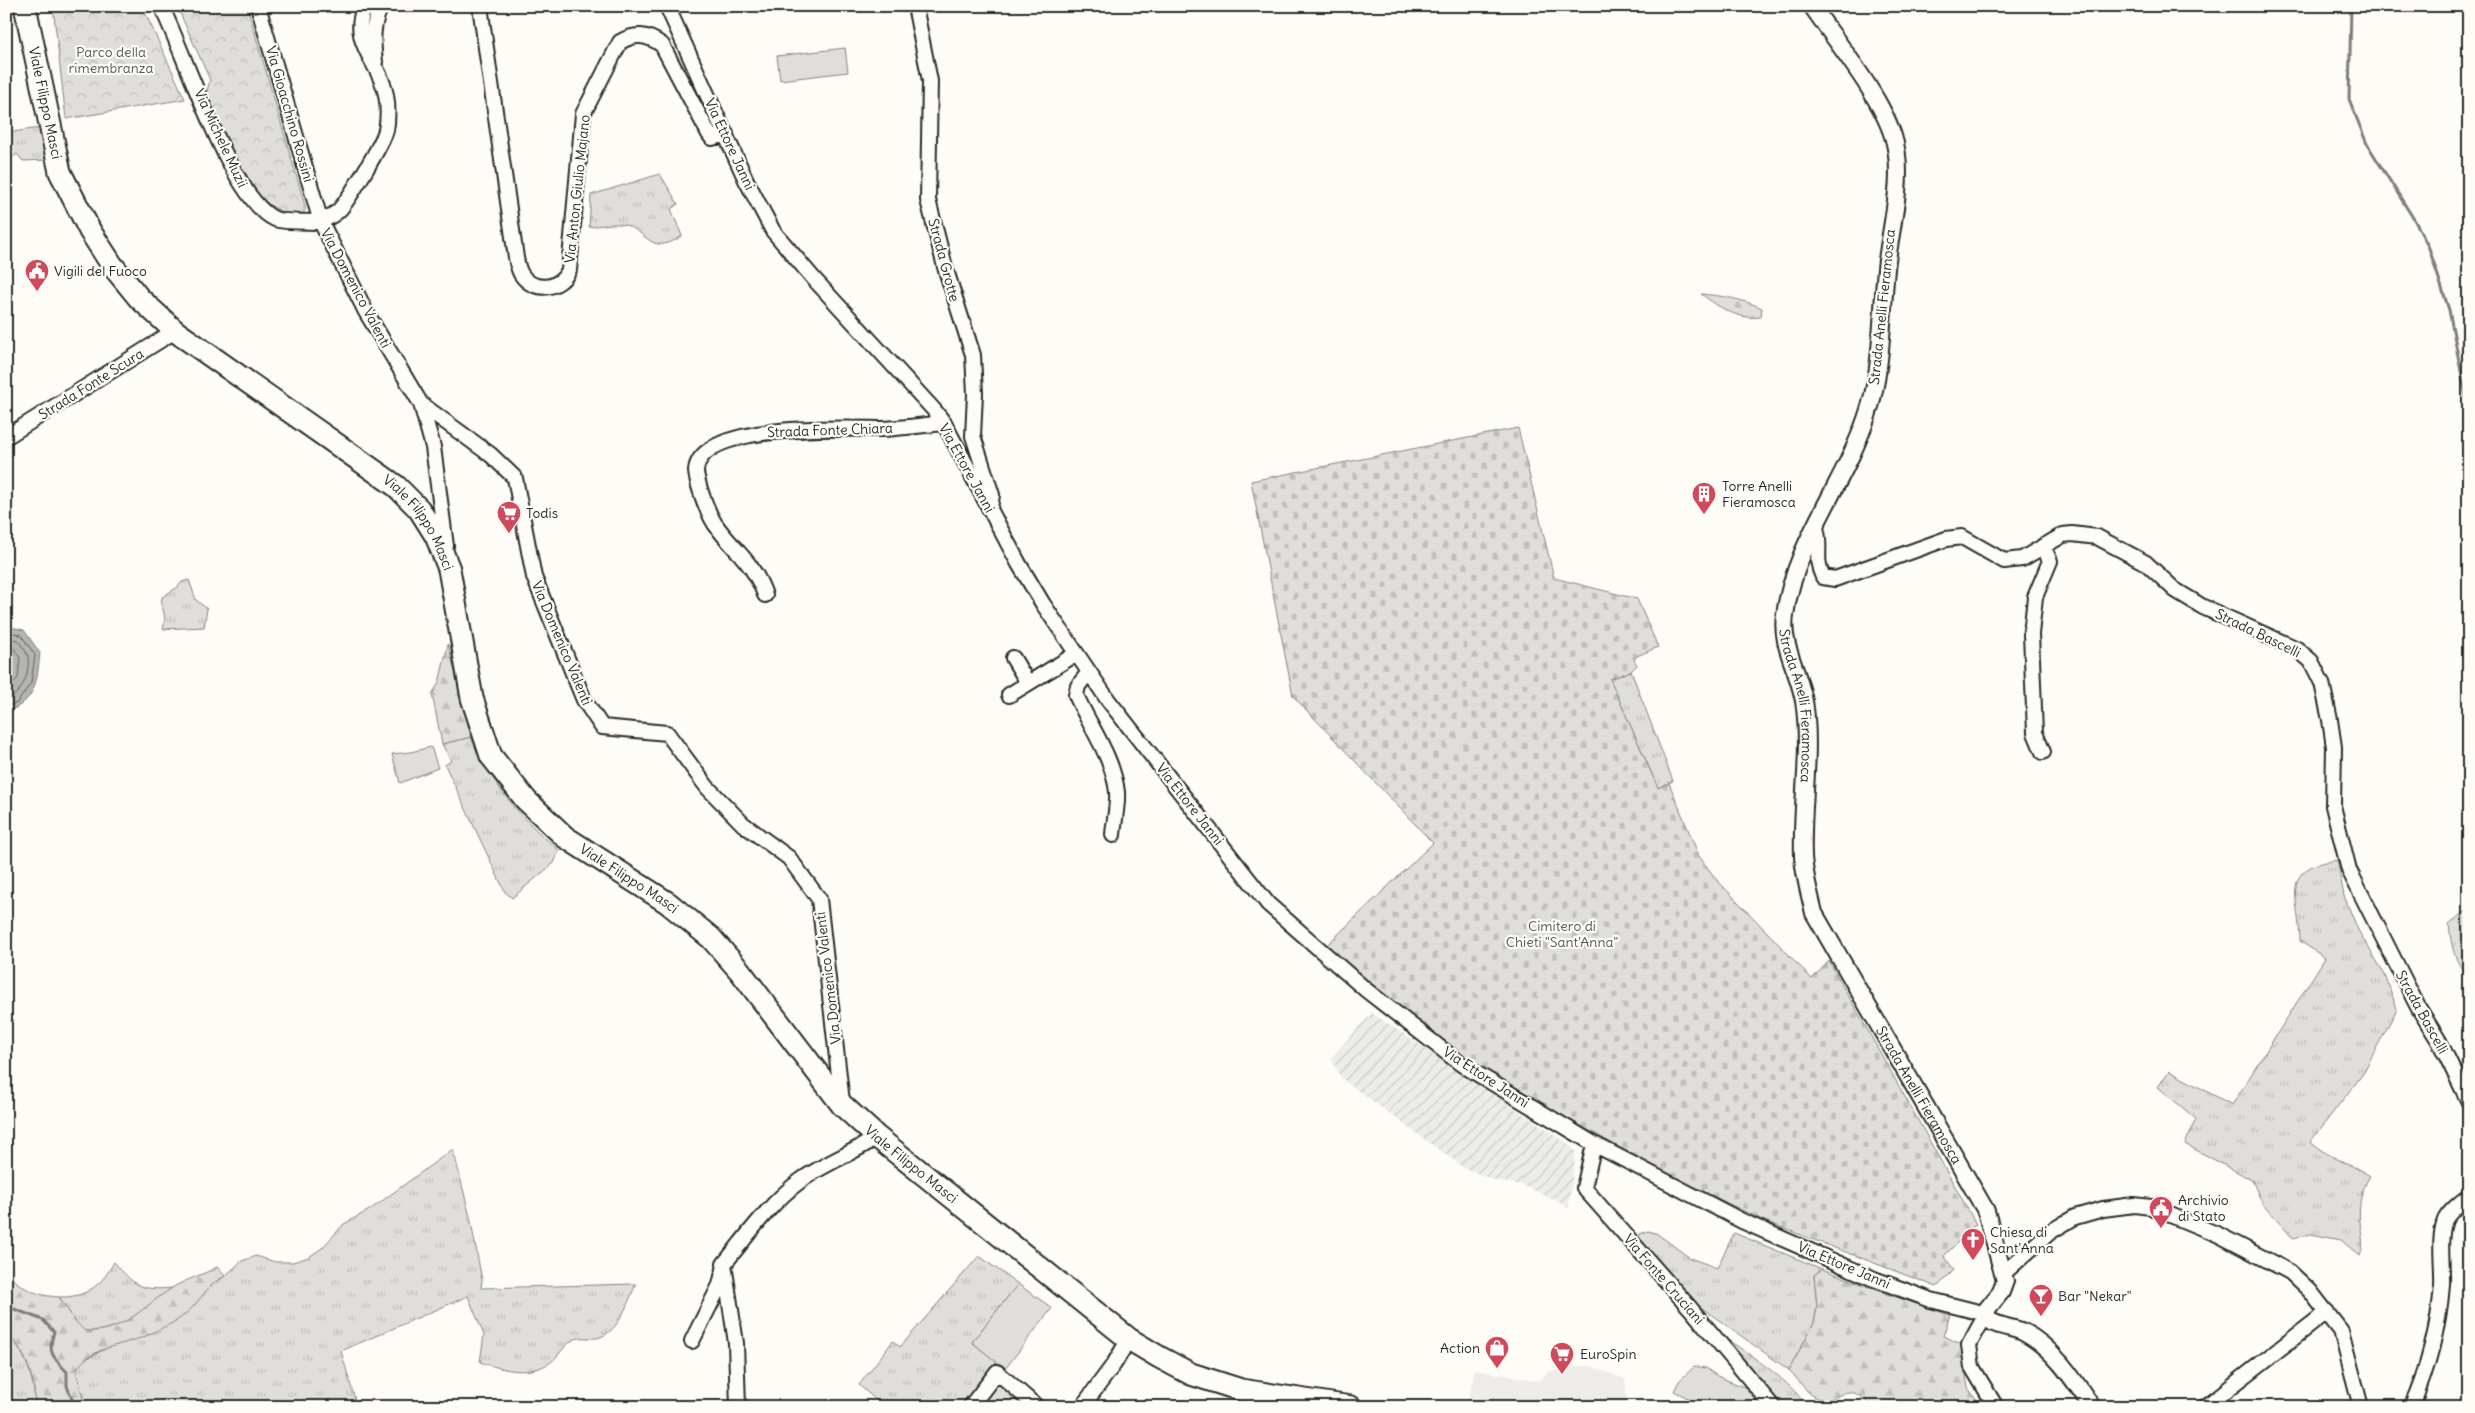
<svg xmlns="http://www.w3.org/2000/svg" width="2475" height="1413" font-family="Delius,sans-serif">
<defs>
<pattern id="industrial-furrows" width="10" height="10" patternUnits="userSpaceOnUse" patternTransform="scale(1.25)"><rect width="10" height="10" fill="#edece8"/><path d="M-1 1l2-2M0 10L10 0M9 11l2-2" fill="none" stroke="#cbcbc7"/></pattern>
<pattern id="grass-tufts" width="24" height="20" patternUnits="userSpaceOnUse" patternTransform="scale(1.25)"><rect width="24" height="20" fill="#dfdeda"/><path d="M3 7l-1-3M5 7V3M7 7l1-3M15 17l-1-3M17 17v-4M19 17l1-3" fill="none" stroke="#c0bfbb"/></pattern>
<pattern id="forest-firs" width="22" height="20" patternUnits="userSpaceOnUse" patternTransform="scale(1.25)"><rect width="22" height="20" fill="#dfdeda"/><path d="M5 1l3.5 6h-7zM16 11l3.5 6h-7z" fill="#c0bfbb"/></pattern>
<pattern id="cemetery-stones" width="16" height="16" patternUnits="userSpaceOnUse" patternTransform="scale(1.25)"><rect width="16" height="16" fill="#dfdeda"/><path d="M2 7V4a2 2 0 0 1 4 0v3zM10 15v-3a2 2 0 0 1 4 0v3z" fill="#c0bfbb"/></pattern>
<pattern id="park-crowns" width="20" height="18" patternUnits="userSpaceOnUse" patternTransform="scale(1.25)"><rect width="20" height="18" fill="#dfdeda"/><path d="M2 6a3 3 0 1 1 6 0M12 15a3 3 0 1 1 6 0" fill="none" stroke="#c0bfbb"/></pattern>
</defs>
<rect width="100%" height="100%" fill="#fdfcf7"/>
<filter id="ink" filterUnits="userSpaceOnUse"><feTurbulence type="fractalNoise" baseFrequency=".02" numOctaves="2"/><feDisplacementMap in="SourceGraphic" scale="10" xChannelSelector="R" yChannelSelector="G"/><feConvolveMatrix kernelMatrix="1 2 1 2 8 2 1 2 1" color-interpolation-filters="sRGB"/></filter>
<g filter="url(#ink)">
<path fill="#edece8" d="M 1577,1366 L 1590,1366 L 1625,1379 L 1627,1407 L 1467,1407 L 1475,1370 L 1539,1381 L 1548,1372 Z"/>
<path fill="url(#industrial-furrows)" d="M 1372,1013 L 1567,1143 L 1576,1152 L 1568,1209 L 1565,1205 L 1522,1185 L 1496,1181 L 1464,1168 L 1341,1078 L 1331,1058 Z"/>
<path fill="url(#grass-tufts)" stroke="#858482" d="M 40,128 L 49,160 L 23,161 L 17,154 L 6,163 L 6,133 Z
M 660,174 L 678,204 L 671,209 L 682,236 C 650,257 649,232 625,225 C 614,222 600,226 589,227 L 591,195 Z
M 189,580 L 196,600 L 207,609 L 204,627 L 163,629 C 168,612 160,611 162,597 L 178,587 L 182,582 Z
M 1631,671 L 1673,781 L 1658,788 L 1610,679 Z
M 471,737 C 491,783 520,818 559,850 L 554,863 L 512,898 L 505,892 L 445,765 L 451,761 L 442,744 Z
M 2337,860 L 2344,896 L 2358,930 L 2385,975 L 2397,1009 L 2362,1075 L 2310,1142 C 2329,1158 2350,1163 2370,1176 C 2361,1190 2358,1205 2360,1222 C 2361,1233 2365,1245 2360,1256 L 2341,1240 L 2311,1234 L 2293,1238 L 2263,1205 L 2252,1180 L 2185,1144 L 2196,1119 L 2158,1087 L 2169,1071 L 2232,1105 L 2325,958 L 2300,941 C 2299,896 2278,868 2337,860 Z
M 2469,908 L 2469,977 C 2454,963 2451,944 2449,924 Z
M 453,1149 L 470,1217 L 482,1280 L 481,1288 L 636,1284 C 628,1301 621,1327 603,1336 C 594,1341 581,1335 573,1340 C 563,1346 559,1356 551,1362 C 529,1377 504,1370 480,1362 L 484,1335 L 468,1296 L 341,1351 L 357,1407 L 85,1407 L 76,1370 L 82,1361 L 111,1346 L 148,1335 L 198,1300 L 208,1287 L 225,1276 L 242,1261 L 256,1256 L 275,1262 L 293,1262 L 309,1257 L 322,1248 L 344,1224 L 371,1209 Z
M 1648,1231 L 1656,1233 L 1690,1258 L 1717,1268 L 1734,1233 L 1822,1269 L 1814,1275 L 1817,1307 L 1814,1323 L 1789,1370 L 1692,1301 L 1638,1240 L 1640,1234 Z
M 979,1256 L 1018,1284 L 972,1342 L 999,1364 L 966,1407 L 884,1407 L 859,1385 L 893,1341 L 900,1347 Z
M 114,1262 C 135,1286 140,1291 172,1288 C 146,1309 120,1333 85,1331 L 75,1321 L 59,1297 C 86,1298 102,1285 114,1262 Z
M 6,1334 C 25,1347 36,1385 35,1407 L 11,1407 L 6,1395 Z
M 1724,1337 C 1752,1357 1788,1378 1807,1407 L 1777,1407 L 1766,1386 Z
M 996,1378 L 1027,1407 L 975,1407 Z"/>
<path fill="url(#forest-firs)" stroke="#858482" d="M 1701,294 C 1724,296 1742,299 1762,308 L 1761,317 C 1737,320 1719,307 1701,294 Z
M 448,644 L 471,737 L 442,744 L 432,694 L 439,683 Z
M 217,1267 L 225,1276 C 206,1285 200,1303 184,1315 C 175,1323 161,1328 150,1334 C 126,1346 92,1345 76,1370 L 85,1407 L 35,1407 C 36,1383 26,1348 6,1334 L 6,1272 C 21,1289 38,1296 59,1297 L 75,1321 L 85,1331 C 124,1333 142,1307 172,1288 C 186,1279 203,1275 217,1267 Z
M 1822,1269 L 1890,1295 L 1950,1315 L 1943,1336 L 1961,1344 L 1968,1388 L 1982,1407 L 1917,1407 L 1912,1402 L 1889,1407 L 1872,1407 C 1841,1374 1843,1407 1817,1398 C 1807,1394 1797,1378 1789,1370 L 1814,1323 L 1817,1307 L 1814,1275 Z"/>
<path fill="url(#cemetery-stones)" stroke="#858482" d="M 1518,428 L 1554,578 L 1637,599 L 1658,647 L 1637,656 L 1634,660 L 1637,665 L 1631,671 L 1610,679 L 1658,788 L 1669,783 L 1699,856 L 1716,879 L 1812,979 L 1829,961 L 1976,1224 L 1944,1256 L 1954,1270 L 1937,1287 L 1762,1220 L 1656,1168 L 1476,1067 L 1401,1009 L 1327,945 L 1433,843 L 1293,696 L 1251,481 Z"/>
<path fill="url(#park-crowns)" stroke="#858482" d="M 53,6 L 142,6 L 185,99 L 66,119 Z
M 185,6 L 247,6 L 306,209 L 300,216 C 283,217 257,198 248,183 C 232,156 220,124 206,95 L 210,80 L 180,13 Z"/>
<path fill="#dfdeda" stroke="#858482" d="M 845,48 L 848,72 L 780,80 L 777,56 Z
M 431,747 L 438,768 L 400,783 L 392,754 L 411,752 Z
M 1018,1284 L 1052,1308 L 1005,1369 L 972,1342 Z
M 1694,1367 L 1706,1368 L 1717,1376 L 1746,1388 L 1764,1407 L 1705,1407 L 1674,1391 L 1679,1381 Z"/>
<path fill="#b5b4b1" stroke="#7e7d7b" d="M 6,626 L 24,630 L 40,653 C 37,681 36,702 6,712 Z"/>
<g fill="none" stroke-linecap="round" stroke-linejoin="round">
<path stroke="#626261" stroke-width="1" d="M 6,631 L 21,635 L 35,655 L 31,683 L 17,703 L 6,707
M 6,638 L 18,640 C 21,645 27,652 28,657 C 30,673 22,695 6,700
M 6,645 L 13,647 L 20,658 L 18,678 L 6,692"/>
<path stroke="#7e7d7b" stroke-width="3" d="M 2351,6 L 2349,99 L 2367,144 L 2415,221 L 2429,248 L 2449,310 L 2469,412
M 6,1306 L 43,1320 L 54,1332 C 47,1353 53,1357 67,1372 L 67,1386 L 75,1407"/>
<defs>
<path id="minor" d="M 161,6 C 185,53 231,200 275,219 C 285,223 310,221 321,222
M 258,6 L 321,222 L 366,312 L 421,404 L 433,447 L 446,546
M 480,6 L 515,251 C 516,259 517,267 521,274 C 533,293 560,290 569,270 L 583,114 L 620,42 C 635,33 647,34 662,45 L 709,134 L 712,138 L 726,134
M 667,6 L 746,180 L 773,231 L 814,279 L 934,410 L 944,423 L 1019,564 L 1043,604 L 1108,700 L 1268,904 L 1366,990 L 1461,1064 L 1594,1144 L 1742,1221 L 1874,1279 L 1931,1300 L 1986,1314 L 1969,1345 L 1972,1367 L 1996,1407
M 915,6 L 930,81 L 928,200 L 945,267 L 973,355 L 975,394 L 973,436 L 992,495 L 990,509
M 375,62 C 373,44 371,22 382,6
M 321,222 C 327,218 335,215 340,209 C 349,199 383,143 386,130 C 388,120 388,105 386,95 C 381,63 348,42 365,6
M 421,404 L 491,455 L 515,478 L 534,577 L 584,700 L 602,727 L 667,733 L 707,787 L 743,824 L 789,858 L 819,899 L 842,1102
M 6,437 L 175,331
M 1815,525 C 1823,545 1813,557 1823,577 L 1835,579 L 1946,539 L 1962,537 L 2004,561 L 2022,559 L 2063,535 L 2072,534 L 2097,537 L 2146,563 L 2175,590 L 2203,607 L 2297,649 L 2311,661 L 2322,683 L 2330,720 L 2334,747 L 2333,806 L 2349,870 L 2418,1007 L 2439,1041 L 2469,1102
M 765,595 C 753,561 734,551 715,524 C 708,513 703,499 699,486 C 698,481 696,475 696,471 C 699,421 849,429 883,429 C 903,428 924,425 944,423
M 1013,658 L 1028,683
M 1089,672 L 1078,686 L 1076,695 C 1090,727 1113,757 1117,792 C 1118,806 1114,821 1113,835
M 1009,695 L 1076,654
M 2043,752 L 2035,733 L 2031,634 L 2035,597 L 2050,561 L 2043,546
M 1594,1144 L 1584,1188 L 1691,1309 L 1773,1407
M 2004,1273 L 2050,1232 L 2075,1217 L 2103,1209 L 2134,1205 L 2151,1207 L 2219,1235 L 2290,1272 L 2310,1291 L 2341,1331 L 2361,1407
M 692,1341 L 720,1285 L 723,1272
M 6,1406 L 7,1407
M 738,1407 L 736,1343 L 724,1264 C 747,1236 770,1203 800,1181 C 824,1163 852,1154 877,1137
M 970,1407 L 997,1372 L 1037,1407
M 1082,1407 L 1114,1364 L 1129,1339
M 2205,1407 L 2327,1312
M 2411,1407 C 2428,1370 2439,1325 2442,1285 C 2443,1266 2438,1238 2445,1220 C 2449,1212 2462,1201 2469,1196"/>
<g id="tertiary">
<path id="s1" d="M 1812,6 C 1837,43 1880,95 1893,136 C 1906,176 1890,228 1886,269 C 1881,317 1883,370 1867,416 C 1844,485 1795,542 1785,615 C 1780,648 1802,675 1805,708 C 1811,757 1801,807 1803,856 C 1804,875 1810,895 1814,913 L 1986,1211 L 2005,1281 L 2001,1292 L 1987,1309 L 1987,1318 C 1995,1327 2013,1327 2023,1332 C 2053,1347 2074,1380 2092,1407"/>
</g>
<g id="primary">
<path id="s2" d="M 25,6 L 60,172 L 90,231 L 112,265 L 139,298 L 175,331 L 396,486 L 419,509 L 436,536 L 449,569 L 472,698 L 491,756 L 526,800 L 565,837 L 668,903 L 711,938 L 740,971 L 842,1105 L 877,1137 L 1129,1339 L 1159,1357 L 1191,1374 L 1241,1390 L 1351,1407"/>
</g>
</defs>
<use href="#minor" stroke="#2b2b2b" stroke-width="18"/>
<use href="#tertiary" stroke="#2b2b2b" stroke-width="20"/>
<use href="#primary" stroke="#2b2b2b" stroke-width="25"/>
<use href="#minor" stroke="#fdfcf7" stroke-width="14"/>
<use href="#tertiary" stroke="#fdfcf7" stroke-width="16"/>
<use href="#primary" stroke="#fdfcf7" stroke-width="21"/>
</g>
</g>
<defs>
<symbol id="civic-pin" viewBox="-11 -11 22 30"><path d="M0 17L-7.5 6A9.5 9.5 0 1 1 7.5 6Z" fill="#d1495b" stroke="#fdfcf7"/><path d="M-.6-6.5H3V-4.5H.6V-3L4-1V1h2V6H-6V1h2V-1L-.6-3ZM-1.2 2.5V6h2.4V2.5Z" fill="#fff"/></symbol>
<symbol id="building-pin" viewBox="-11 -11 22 30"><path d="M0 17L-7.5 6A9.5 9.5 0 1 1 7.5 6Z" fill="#d1495b" stroke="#fdfcf7"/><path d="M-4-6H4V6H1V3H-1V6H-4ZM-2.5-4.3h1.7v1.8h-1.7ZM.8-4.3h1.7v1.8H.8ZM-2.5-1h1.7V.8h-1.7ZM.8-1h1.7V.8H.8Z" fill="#fff"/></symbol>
<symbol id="supermarket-pin" viewBox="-11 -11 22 30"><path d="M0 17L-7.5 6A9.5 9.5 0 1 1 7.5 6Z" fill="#d1495b" stroke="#fdfcf7"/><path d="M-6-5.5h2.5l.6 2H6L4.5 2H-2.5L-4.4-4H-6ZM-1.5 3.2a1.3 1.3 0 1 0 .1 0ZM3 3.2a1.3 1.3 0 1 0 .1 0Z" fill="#fff"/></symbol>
<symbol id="church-pin" viewBox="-11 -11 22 30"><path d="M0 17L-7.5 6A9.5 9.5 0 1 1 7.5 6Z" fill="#d1495b" stroke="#fdfcf7"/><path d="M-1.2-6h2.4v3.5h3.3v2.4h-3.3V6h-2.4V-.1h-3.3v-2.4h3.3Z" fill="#fff"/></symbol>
<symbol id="bar-pin" viewBox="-11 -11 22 30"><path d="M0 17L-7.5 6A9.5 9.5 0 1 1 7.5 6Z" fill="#d1495b" stroke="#fdfcf7"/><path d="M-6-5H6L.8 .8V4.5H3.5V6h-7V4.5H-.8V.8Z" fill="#fff"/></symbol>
<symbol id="shop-pin" viewBox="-11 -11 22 30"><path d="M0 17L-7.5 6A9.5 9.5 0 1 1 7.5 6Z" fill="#d1495b" stroke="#fdfcf7"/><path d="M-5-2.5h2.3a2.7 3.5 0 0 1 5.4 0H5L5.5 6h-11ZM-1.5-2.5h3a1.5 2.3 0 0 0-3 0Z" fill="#fff"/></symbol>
</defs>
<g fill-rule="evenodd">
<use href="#civic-pin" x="23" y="257" width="28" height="38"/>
<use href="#building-pin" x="1690" y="480" width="28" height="38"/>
<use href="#supermarket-pin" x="495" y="499" width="28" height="38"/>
<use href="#civic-pin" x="2147" y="1194" width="28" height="38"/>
<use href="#church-pin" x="1959" y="1226" width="28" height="38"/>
<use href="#bar-pin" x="2027" y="1282" width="28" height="38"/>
<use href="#shop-pin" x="1483" y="1334" width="28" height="38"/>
<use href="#supermarket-pin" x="1548" y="1340" width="28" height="38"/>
</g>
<g text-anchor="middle" stroke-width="4.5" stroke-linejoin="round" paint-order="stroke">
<g font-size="14" fill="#585857" stroke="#fdfcf7">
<text x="111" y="57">Parco della<tspan x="111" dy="16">rimembranza</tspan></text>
<text x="1562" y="931">Cimitero di<tspan x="1562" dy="16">Chieti "Sant'Anna"</tspan></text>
</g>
<g font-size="14" fill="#2b2b2b" stroke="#fdfcf7">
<text dy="5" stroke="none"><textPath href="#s2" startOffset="99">Viale Filippo Masci</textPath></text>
<text transform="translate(290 114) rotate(74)" y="5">Via Gioacchino Rossini</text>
<text transform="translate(221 138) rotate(65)" y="5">Via Michele Muzii</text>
<text transform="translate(730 144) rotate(65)" y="5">Via Ettore Janni</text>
<text transform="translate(577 189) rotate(-84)" y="5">Via Anton Giulio Majano</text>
<text transform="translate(944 260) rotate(75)" y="5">Strada Grotte</text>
<text transform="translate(356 288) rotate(62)" y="5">Via Domenico Valenti</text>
<text transform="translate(1882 307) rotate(-84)" y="5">Strada Anelli Fieramosca</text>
<text transform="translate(91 384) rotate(-32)" y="5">Strada Fonte Scura</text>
<text transform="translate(830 430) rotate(-2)" y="5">Strada Fonte Chiara</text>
<text transform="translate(967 468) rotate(61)" y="5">Via Ettore Janni</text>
<text dy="5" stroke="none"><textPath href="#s2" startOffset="681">Viale Filippo Masci</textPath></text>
<text transform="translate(2258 633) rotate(26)" y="5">Strada Bascelli</text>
<text transform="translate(562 643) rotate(67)" y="5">Via Domenico Valenti</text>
<text dy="5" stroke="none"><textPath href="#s1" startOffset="745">Strada Anelli Fieramosca</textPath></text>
<text transform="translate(1190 804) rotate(52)" y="5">Via Ettore Janni</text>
<text dy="5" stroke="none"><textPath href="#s2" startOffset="1116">Viale Filippo Masci</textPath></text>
<text transform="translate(828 978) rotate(-97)" y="5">Via Domenico Valenti</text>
<text transform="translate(2422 1012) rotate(61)" y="5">Strada Bascelli</text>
<text transform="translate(1486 1077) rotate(33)" y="5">Via Ettore Janni</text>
<text dy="5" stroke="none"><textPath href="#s1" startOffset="1165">Strada Anelli Fieramosca</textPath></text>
<text dy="5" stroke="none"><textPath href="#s2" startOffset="1521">Viale Filippo Masci</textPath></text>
<text transform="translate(1844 1265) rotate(23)" y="5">Via Ettore Janni</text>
<text transform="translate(1664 1279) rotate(49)" y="5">Via Fonte Cruciani</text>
</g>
<g font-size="14" fill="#2b2b2b" stroke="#fdfcf7" text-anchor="start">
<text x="54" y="276">Vigili del Fuoco</text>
<text x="1722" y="491">Torre Anelli<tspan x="1722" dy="16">Fieramosca</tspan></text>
<text x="526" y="518">Todis</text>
<text x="2178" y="1205">Archivio<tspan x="2178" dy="16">di Stato</tspan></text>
<text x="1990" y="1237">Chiesa di<tspan x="1990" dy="16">Sant'Anna</tspan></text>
<text x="2058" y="1301">Bar "Nekar"</text>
<text x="1480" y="1353" text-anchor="end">Action</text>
<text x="1580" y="1359">EuroSpin</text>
</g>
</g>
<rect width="2475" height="1413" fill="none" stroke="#fdfcf7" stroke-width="25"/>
<rect x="12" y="12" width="2450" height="1388" fill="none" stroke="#2b2b2b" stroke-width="2" filter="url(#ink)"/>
</svg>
